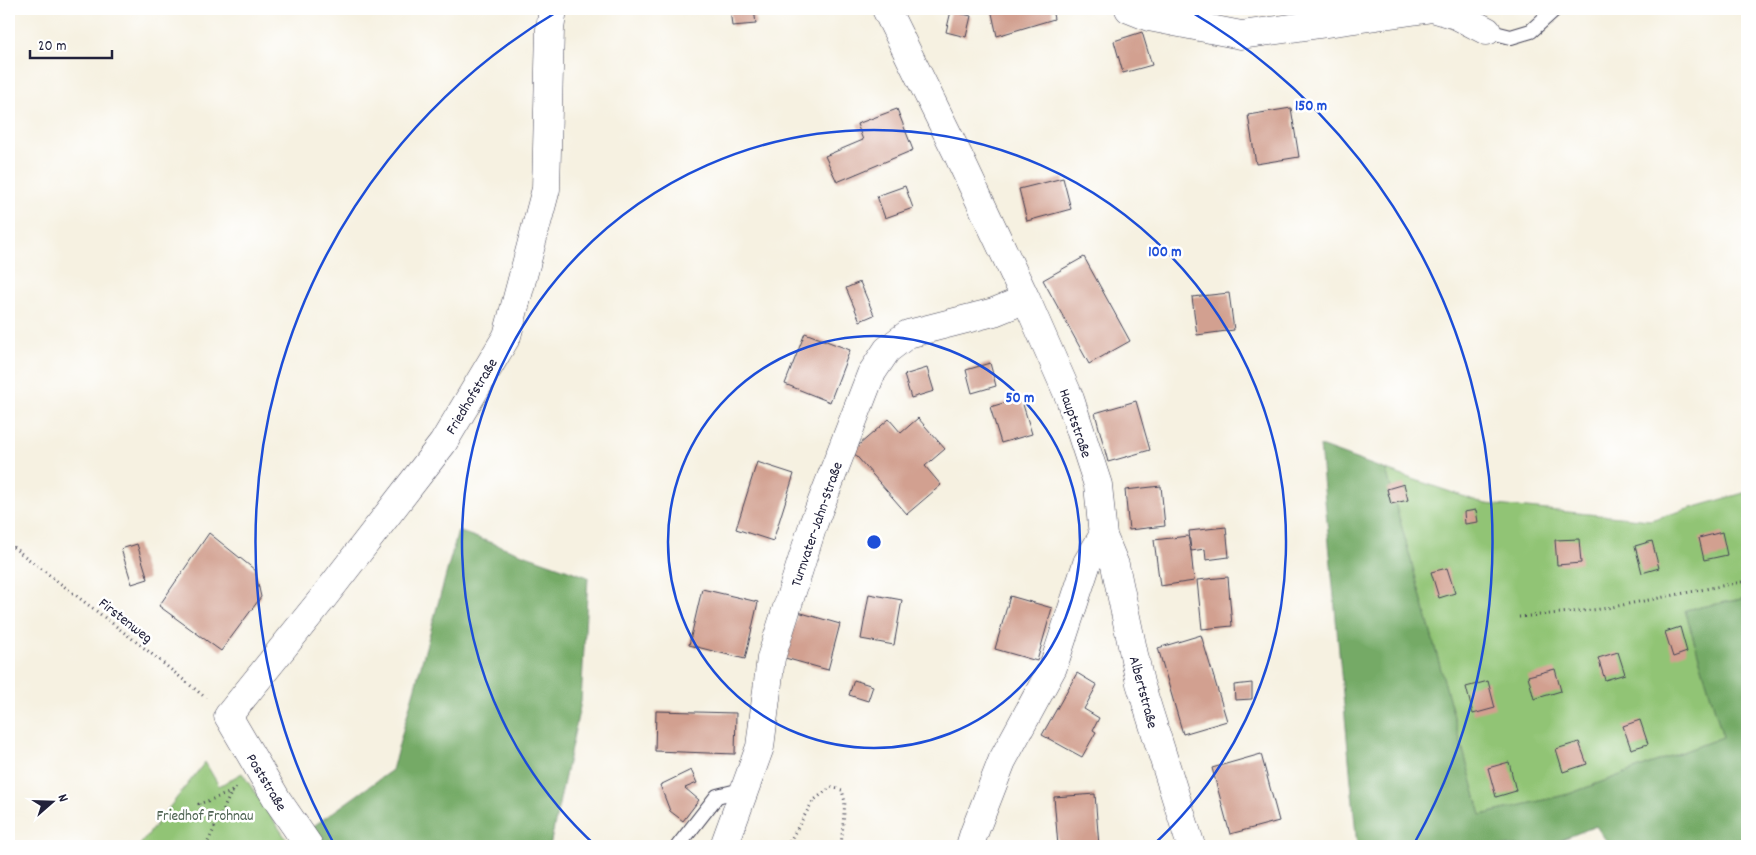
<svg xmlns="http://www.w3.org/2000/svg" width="1756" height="855" font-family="Dekko,sans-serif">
<rect width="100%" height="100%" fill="#fff"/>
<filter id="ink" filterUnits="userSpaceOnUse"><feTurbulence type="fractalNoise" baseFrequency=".02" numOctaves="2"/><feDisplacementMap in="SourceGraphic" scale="10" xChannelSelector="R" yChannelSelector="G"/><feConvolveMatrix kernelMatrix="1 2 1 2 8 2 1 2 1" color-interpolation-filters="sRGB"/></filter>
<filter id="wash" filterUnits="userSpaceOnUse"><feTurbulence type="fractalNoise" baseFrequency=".0096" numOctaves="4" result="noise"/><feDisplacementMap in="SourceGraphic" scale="20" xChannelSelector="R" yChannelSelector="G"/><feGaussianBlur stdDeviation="1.12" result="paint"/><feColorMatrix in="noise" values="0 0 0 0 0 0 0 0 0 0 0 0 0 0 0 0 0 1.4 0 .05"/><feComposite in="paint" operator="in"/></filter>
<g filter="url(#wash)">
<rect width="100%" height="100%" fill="#f6f1e1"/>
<path fill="#91c475" stroke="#5a7358" d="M 1386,470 L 1486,504 L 1650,520 L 1747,492 L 1747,598 L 1685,610 L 1723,737 L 1569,794 L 1481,815 Z
M 205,762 L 219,786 L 242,773 L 291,846 L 139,846 Z"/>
<path fill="#74aa66" stroke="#4b6650" d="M 1320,446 L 1386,470 L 1481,815 L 1569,794 L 1723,737 L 1685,610 L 1747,598 L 1747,846 L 1610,846 L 1596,826 L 1545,846 L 1357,846 Z
M 458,531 L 588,577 L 581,702 L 550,846 L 309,846 L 301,835 L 392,770 Z"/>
<g id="blocks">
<path fill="#d2a090" d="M 730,9 L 754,9 L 756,24 L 732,26 Z
M 991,9 L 1052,9 L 1054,19 L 997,36 Z
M 951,11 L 971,16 L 966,37 L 946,32 Z
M 1142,32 L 1152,65 L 1123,73 L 1114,41 Z
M 1291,108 L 1299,157 L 1256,164 L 1248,115 Z
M 897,109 L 913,150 L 837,182 L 825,156 L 863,140 L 857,124 Z
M 1063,178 L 1071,209 L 1027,221 L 1019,189 Z
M 905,186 L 913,208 L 885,218 L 877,196 Z
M 1084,257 L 1130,341 L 1089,364 L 1043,280 Z
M 860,282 L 874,315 L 860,321 L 846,288 Z
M 1229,293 L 1234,330 L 1197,335 L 1192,297 Z
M 805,333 L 850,350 L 830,402 L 785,384 Z
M 990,363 L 996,386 L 972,393 L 966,370 Z
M 927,368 L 934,391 L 911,398 L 904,375 Z
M 1021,398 L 1032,434 L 1001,443 L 990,407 Z
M 1136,401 L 1150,450 L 1108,462 L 1095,413 Z
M 918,418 L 945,449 L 925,466 L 941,485 L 907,514 L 852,451 L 889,419 L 901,433 Z
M 757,462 L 794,474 L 773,541 L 736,529 Z
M 1404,484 L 1408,500 L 1391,504 L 1387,489 Z
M 1161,486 L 1165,526 L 1129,530 L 1125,490 Z
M 1476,510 L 1478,522 L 1465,524 L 1464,512 Z
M 1226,527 L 1229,557 L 1206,560 L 1205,549 L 1191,551 L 1189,531 Z
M 1722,532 L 1727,555 L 1704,560 L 1699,538 Z
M 209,533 L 255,570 L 261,597 L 221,651 L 159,606 Z
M 1188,536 L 1191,551 L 1194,581 L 1160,586 L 1154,540 Z
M 1579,539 L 1581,563 L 1557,565 L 1555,540 Z
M 1652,541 L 1659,568 L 1642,573 L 1635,546 Z
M 137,544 L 148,579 L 132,584 L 121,549 Z
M 1447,568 L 1455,593 L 1439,598 L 1431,572 Z
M 1228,577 L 1232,626 L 1202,629 L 1197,580 Z
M 702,589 L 758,602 L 745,659 L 689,645 Z
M 869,594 L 902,600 L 894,645 L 861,639 Z
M 1010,596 L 1052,608 L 1037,661 L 995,649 Z
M 798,612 L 840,624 L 828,670 L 785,658 Z
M 1680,627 L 1687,652 L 1673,657 L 1665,632 Z
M 1201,635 L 1227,721 L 1183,734 L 1158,648 Z
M 1618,652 L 1625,674 L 1605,680 L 1598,658 Z
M 1555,669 L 1561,691 L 1534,699 L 1528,676 Z
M 1077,673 L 1097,685 L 1084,709 L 1099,718 L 1093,730 L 1096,732 L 1082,757 L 1042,735 Z
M 854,680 L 873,686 L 868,701 L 849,695 Z
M 1488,681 L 1495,708 L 1473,714 L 1466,687 Z
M 1252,683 L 1252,699 L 1235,700 L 1234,685 Z
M 656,711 L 736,713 L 735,754 L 655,751 Z
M 1640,720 L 1648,744 L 1631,749 L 1623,726 Z
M 1579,742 L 1587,764 L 1563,772 L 1556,749 Z
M 1261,754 L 1279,821 L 1230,834 L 1212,768 Z
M 1509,762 L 1516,791 L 1496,797 L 1488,768 Z
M 691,770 L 697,783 L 685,788 L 699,800 L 683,821 L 670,811 L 660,785 Z
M 1095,794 L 1099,846 L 1058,846 L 1054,797 Z"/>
</g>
</g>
<g filter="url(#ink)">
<use href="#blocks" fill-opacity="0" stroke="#424154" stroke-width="1"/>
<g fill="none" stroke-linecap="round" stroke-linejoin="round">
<defs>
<path id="service" d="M 1487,31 L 1511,37 L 1531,31 L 1555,9
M 678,846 L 717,796 L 745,789"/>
<path id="minor" d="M 886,9 L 958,155 L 1026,299 L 1070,399 L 1098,485 L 1103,536 L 1115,565 L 1140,683 L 1191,846
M 1129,9 L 1149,17 L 1241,35 L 1426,9
M 1436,9 L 1456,15 L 1487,31
M 309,846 L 278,801 L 228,716 L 323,598 L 443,443 L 507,336 L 546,189 L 550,29 L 553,9
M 724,846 L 760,747 L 771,658 L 814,522 L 871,374 L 887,350 L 908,334 L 994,312 L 1026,299
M 970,846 L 974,833 L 1002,761 L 1053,667 L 1087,563 L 1103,536"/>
</defs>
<use href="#service" stroke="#424154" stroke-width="16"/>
<use href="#minor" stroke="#424154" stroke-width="29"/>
<path stroke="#424154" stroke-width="3" stroke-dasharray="1 4" stroke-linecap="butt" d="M 9,544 L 143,647 L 206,698
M 1519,617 L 1602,609 L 1747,581
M 203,814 L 199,804 L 232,792
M 206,846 L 232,791 L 238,786
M 787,846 L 813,801 L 831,787 L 842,790 L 845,802 L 841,846"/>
<use href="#service" stroke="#fff" stroke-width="14"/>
<use href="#minor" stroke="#fff" stroke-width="28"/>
</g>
</g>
<g fill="none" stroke="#1d4ed8" stroke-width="2.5">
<circle cx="874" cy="542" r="206"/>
<path d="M596 846A412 412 0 1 1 1152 846"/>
<path d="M333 842A618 618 0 0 1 560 10M1188 10A618 618 0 0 1 1415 842"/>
</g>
<g text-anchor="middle" stroke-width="5" stroke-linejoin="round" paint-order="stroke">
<g font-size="15" fill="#22223b" stroke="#fff">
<text transform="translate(471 396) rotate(-59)" y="5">Friedhofstraße</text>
<text transform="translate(1076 423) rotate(71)" y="5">Hauptstraße</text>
<text transform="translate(816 524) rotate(-71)" y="5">Turnvater-Jahn-Straße</text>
<text transform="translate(126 620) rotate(38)" y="5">Firstenweg</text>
<text transform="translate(1144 692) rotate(75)" y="5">Albertstraße</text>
<text transform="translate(267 782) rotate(59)" y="5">Poststraße</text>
</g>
<g font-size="15" fill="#4e6352" stroke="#fff">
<text x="205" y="820">Friedhof Frohnau</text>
</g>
</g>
<circle cx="874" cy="542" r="8" fill="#1d4ed8" stroke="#fff" stroke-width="2.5"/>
<g font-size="15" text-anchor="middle" font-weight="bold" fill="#1d4ed8" stroke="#fff" stroke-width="5" stroke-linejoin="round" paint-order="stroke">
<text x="1311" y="110">150 m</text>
<text x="1165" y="256">100 m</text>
<text x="1020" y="402">50 m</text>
</g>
<rect width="1756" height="855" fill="none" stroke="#fff" stroke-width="30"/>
<g transform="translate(52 802) rotate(70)" stroke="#ffffff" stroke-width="4" paint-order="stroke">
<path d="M0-4L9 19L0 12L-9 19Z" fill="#22223b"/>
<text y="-8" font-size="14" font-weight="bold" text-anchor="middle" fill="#22223b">N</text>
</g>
<path d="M30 50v8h82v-8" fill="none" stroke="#22223b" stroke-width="2.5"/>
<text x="38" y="50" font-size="15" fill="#22223b" stroke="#ffffff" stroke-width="4" paint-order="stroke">20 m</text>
</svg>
